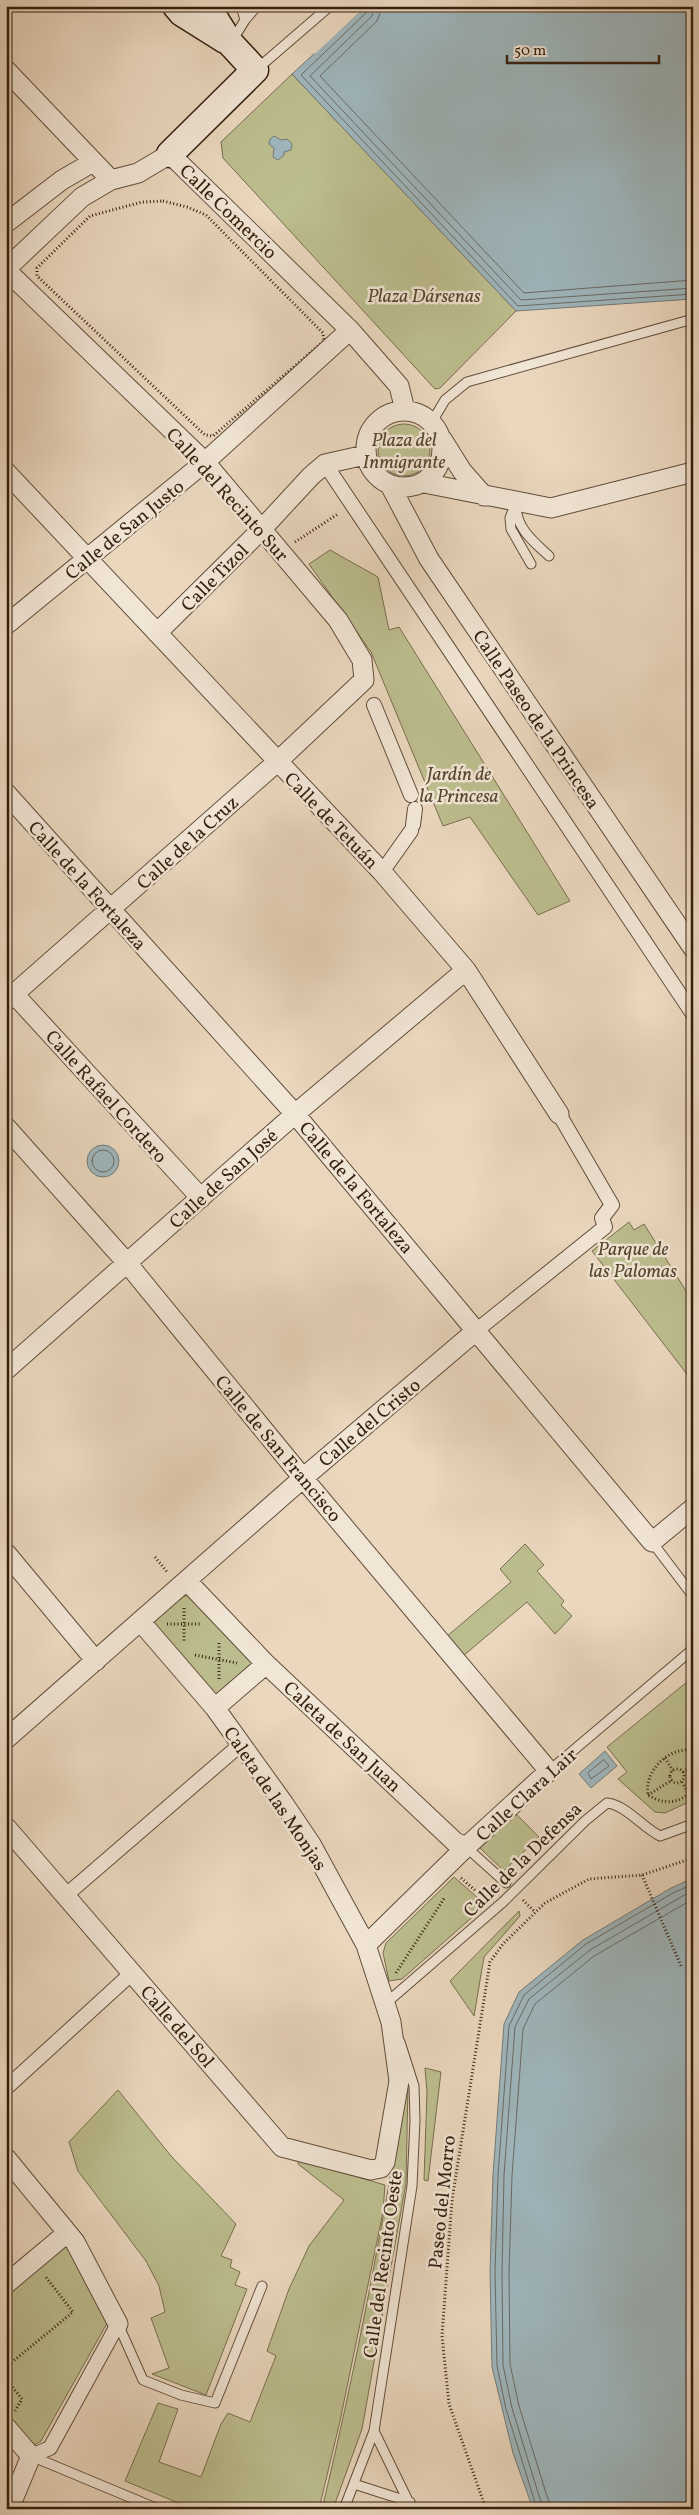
<svg xmlns="http://www.w3.org/2000/svg" width="699" height="2515" font-family="Vollkorn,serif">
<rect width="100%" height="100%" fill="#ead7be"/>
<filter id="stains"><feTurbulence type="fractalNoise" baseFrequency=".004" numOctaves="4"/><feColorMatrix values="0 0 0 0 .2 0 0 0 0 .09 0 0 0 0 .02 0 0 0 .5 -.17"/></filter>
<radialGradient id="worn" r=".72"><stop offset=".6" stop-color="#630" stop-opacity="0"/><stop offset="1" stop-color="#630" stop-opacity=".3"/></radialGradient>
<path fill="#bcbd8e" stroke="#786e4e" d="M 292,74 L 516,311 L 440,388 L 435,389 L 223,158 L 221,142 Z
M378 450a26 26 0 1 1 52 0a26 26 0 1 1-52 0Z
M 330,550 L 378,577 L 389,630 L 399,627 L 570,901 L 538,915 L 470,817 L 443,826 L 371,652 L 309,564 Z
M 629,1222 L 634,1230 L 644,1224 L 693,1302 L 693,1382 L 592,1251 Z
M 525,1544 L 544,1565 L 537,1571 L 564,1601 L 561,1605 L 572,1616 L 555,1634 L 527,1602 L 463,1656 L 446,1637 L 511,1582 L 500,1569 Z
M 189,1595 L 256,1665 L 215,1700 L 154,1625 L 155,1621 L 183,1597 Z
M 693,1677 L 693,1800 L 665,1813 L 655,1812 L 618,1779 L 627,1772 L 607,1747 Z
M 516,1814 L 539,1837 L 504,1871 L 480,1848 Z
M 454,1877 L 486,1905 L 402,1979 L 389,1981 L 383,1953 L 386,1943 Z
M 519,1911 L 520,1916 L 484,1957 L 474,2016 L 450,1981 Z
M 425,2068 L 441,2072 L 428,2181 L 424,2180 L 427,2092 Z
M 406,2082 L 408,2085 L 406,2183 L 362,2429 L 333,2509 L 322,2509 C 356,2368 383,2226 406,2082 Z
M 118,2090 L 171,2156 L 236,2224 L 221,2256 L 232,2260 L 230,2267 L 240,2272 L 235,2285 L 247,2289 L 206,2395 L 152,2374 L 169,2368 L 151,2318 L 165,2312 L 159,2286 L 146,2261 L 78,2171 L 69,2142 Z
M 299,2160 L 385,2185 L 383,2212 L 340,2421 L 319,2509 L 193,2509 L 125,2481 L 158,2403 L 178,2409 L 159,2462 L 201,2477 L 221,2424 L 228,2413 L 250,2422 L 276,2356 L 267,2351 L 289,2289 L 309,2246 L 344,2200 L 298,2164 Z
M 69,2243 L 110,2318 L 41,2441 L 31,2447 L 6,2418 L 6,2295 Z"/>
<path fill="#9eb6bd" stroke="#747a77" d="M 366,6 L 693,6 L 693,299 L 516,311 L 292,74 Z
M 274,136 L 281,140 L 287,139 L 292,144 L 291,150 L 284,152 L 284,155 L 278,160 L 273,157 L 274,148 L 269,144 L 270,139 Z
M87 1161a16 16 0 1 1 32 0a16 16 0 1 1-32 0Z
M 605,1751 L 617,1766 L 591,1788 L 579,1774 Z
M 693,1878 L 693,2509 L 533,2509 L 513,2453 L 492,2367 L 490,2272 L 493,2175 L 504,2024 L 519,1992 L 583,1940 L 671,1888 Z"/>
<path fill="#ead7be" d="M 362,6 L 366,6 L 315,54 L 313,52 Z"/>
<g fill="none" stroke-linecap="round" stroke-linejoin="round">
<path stroke="#696a66" stroke-width="1" d="M 369,6 L 367,12 L 301,75 L 518,306 L 693,294
M 375,6 L 372,16 L 310,76 L 521,300 L 693,288
M 383,6 L 377,21 L 320,76 L 524,293 L 693,280
M92 1161a11 11 0 1 1 22 0a11 11 0 1 1-22 0Z
M 604,1760 L 609,1766 L 591,1779 L 588,1773 Z
M 537,2509 L 506,2409 L 497,2366 L 495,2272 L 498,2175 L 509,2026 L 524,1995 L 586,1944 L 673,1893 L 693,1884
M 543,2509 L 512,2408 L 503,2365 L 502,2272 L 504,2175 L 515,2027 L 529,1999 L 590,1950 L 693,1890
M 551,2509 L 519,2406 L 510,2364 L 509,2272 L 512,2176 L 523,2029 L 535,2004 L 594,1956 L 693,1899"/>
<defs>
<path id="service" d="M 245,20 L 257,6
M 232,41 L 245,20 L 241,6
M 257,69 L 330,6
M 432,422 L 445,400 L 467,382 L 693,319
M 516,503 L 510,518 L 511,529 L 531,564
M 516,507 C 517,529 534,542 549,556
M 652,1542 L 693,1596
M 549,1771 L 693,1649
M 585,1821 L 607,1803 C 626,1805 642,1827 660,1836 L 693,1824
M 466,1847 L 506,1883
M 385,2004 L 503,1902
M 118,2324 L 143,2380 L 181,2395 L 215,2403 L 262,2286
M 374,2431 L 412,2509
M 31,2456 L 158,2509
M 354,2484 L 410,2502
M 344,2509 L 374,2431 L 412,2186 L 415,2120 L 414,2086 L 400,2042"/>
<path id="pedestrian" d="M 325,464 L 693,1014
M 374,705 L 411,795
M 413,825 L 415,809
M 382,872 L 411,831
M 477,1330 L 605,1227 L 602,1218 L 612,1205 L 559,1114
M 65,1896 L 240,1745
M 6,2088 L 132,1973
M 31,2456 L 50,2448 L 118,2324"/>
<path id="minor" d="M 6,70 L 111,180
M 6,223 L 62,180 L 93,162
M 6,269 L 82,197 L 111,180 L 138,173 L 170,154 L 350,330 L 399,386 L 405,410
M 6,270 L 205,462 L 338,620 L 362,660 L 364,680 L 277,762 L 6,1001
M366 449a38 38 0 1 1 76 0a38 38 0 1 1-76 0Z
M 442,439 L 462,471 L 484,496
M 6,472 L 382,872 L 466,970 L 559,1114
M 424,483 L 551,508 L 693,472
M 390,485 L 429,559 L 693,948
M 6,625 L 205,462 L 350,330
M 157,633 L 261,530 L 311,476 L 325,464 L 365,455
M 6,793 L 295,1114 L 652,1542 L 693,1508
M 14,994 L 201,1198
M 6,1127 L 127,1263 L 303,1478 L 549,1771 L 466,1847 L 366,1945
M 6,1370 L 295,1114 L 466,970
M 6,1553 L 96,1661
M 187,1581 L 266,1664 L 455,1842 L 466,1847
M 215,1708 L 266,1664
M 6,1739 L 303,1478 L 477,1330
M 6,1827 L 282,2147 L 371,2170 L 381,2168 L 385,2162 L 399,2081 L 391,2022 L 366,1945 L 311,1844 L 284,1804 L 215,1708 L 140,1621
M 6,2158 L 75,2242 L 118,2324
M 6,2284 L 67,2233
M 6,2427 L 31,2456 L 9,2509"/>
<path id="secondary" d="M 176,6 L 182,13 L 225,40
M 170,154 L 255,70 L 230,43 L 207,6"/>
</defs>
<use href="#service" stroke="#624d3a" stroke-width="11"/>
<use href="#pedestrian" stroke="#624d3a" stroke-width="16"/>
<use href="#minor" stroke="#624d3a" stroke-width="21"/>
<use href="#secondary" stroke="#341f0e" stroke-width="29"/>
<path stroke="#341f0e" stroke-width="3" stroke-dasharray="1 2.5" stroke-linecap="butt" d="M 163,201 L 187,207 L 206,215 L 323,333 L 324,341 L 213,436 L 205,435 L 37,276 L 37,268 L 90,216 L 142,202 Z
M 295,542 L 338,514
M 155,1557 L 168,1573
M 184,1608 L 184,1642
M 167,1624 L 200,1624
M 195,1655 L 237,1663
M 219,1679 L 219,1643
M 693,1750 C 668,1747 644,1771 648,1795 C 664,1805 679,1804 693,1790
M 665,1758 L 673,1771
M670 1776a7 7 0 1 1 14 0a7 7 0 1 1-14 0Z
M 683,1772 L 693,1765
M 682,1782 L 689,1794 L 693,1794
M 648,1795 L 672,1780
M 642,1875 L 681,1966
M 461,1878 L 486,1900
M 523,1900 L 535,1912
M 396,1973 L 445,1897
M 6,2367 L 73,2312 L 45,2276
M 6,2379 L 22,2399 L 15,2411
M 486,2509 L 449,2404 L 442,2336 L 452,2200 L 490,1962 L 503,1944 L 545,1903 L 589,1879 L 642,1875 L 693,1858"/>
<use href="#service" stroke="#f1e5d5" stroke-width="9"/>
<use href="#pedestrian" stroke="#f1e5d5" stroke-width="14"/>
<use href="#minor" stroke="#f1e5d5" stroke-width="19"/>
<use href="#secondary" stroke="#f1e5d5" stroke-width="26"/>
<defs>
<path id="service-bridge" d="M 503,1902 L 585,1821"/>
</defs>
<use href="#service-bridge" stroke="#624d3a" stroke-width="11" stroke-linecap="butt"/>
<use href="#service-bridge" stroke="#f1e5d5" stroke-width="9"/>
</g>
<g text-anchor="middle" stroke-width="5" stroke-linejoin="round" paint-order="stroke">
<g font-size="19" fill="#341f0e" stroke="#f1e5d5">
<text transform="translate(229 211) rotate(44)" y="7">Calle Comercio</text>
<text transform="translate(228 494) rotate(48)" y="7">Calle del Recinto Sur</text>
<text transform="translate(124 529) rotate(-39)" y="7">Calle de San Justo</text>
<text transform="translate(214 577) rotate(-45)" y="7">Calle Tizol</text>
<text transform="translate(537 719) rotate(56)" y="7">Calle Paseo de la Princesa</text>
<text transform="translate(332 820) rotate(46)" y="7">Calle de Tetuán</text>
<text transform="translate(187 842) rotate(-42)" y="7">Calle de la Cruz</text>
<text transform="translate(88 885) rotate(48)" y="7">Calle de la Fortaleza</text>
<text transform="translate(107 1096) rotate(48)" y="7">Calle Rafael Cordero</text>
<text transform="translate(223 1178) rotate(-42)" y="7">Calle de San José</text>
<text transform="translate(357 1187) rotate(50)" y="7">Calle de la Fortaleza</text>
<text transform="translate(369 1422) rotate(-40)" y="7">Calle del Cristo</text>
<text transform="translate(279 1448) rotate(50)" y="7">Calle de San Francisco</text>
<text transform="translate(343 1736) rotate(43)" y="7">Caleta de San Juan</text>
<text transform="translate(526 1794) rotate(-42)" y="7">Calle Clara Lair</text>
<text transform="translate(276 1798) rotate(56)" y="7">Caleta de las Monjas</text>
<text transform="translate(522 1859) rotate(-44)" y="7">Calle de la Defensa</text>
<text transform="translate(178 2026) rotate(49)" y="7">Calle del Sol</text>
<text transform="translate(441 2202) rotate(-84)" y="7">Paseo del Morro</text>
<text transform="translate(382 2264) rotate(-82)" y="7">Calle del Recinto Oeste</text>
</g>
<g font-size="19" font-style="italic" fill="#56462e" stroke="#f1e5d5">
<text x="424" y="302">Plaza Dársenas</text>
<text x="404" y="446">Plaza del<tspan x="404" dy="22">Inmigrante</tspan></text>
<text x="459" y="780">Jardín de<tspan x="459" dy="22">la Princesa</tspan></text>
<text x="633" y="1255">Parque de<tspan x="633" dy="22">las Palomas</tspan></text>
</g>
</g>
<rect width="699" height="2515" fill="none" stroke="#ead7be" stroke-width="25"/>
<rect x="8" y="8" width="684" height="2500" fill="none" stroke="#341f0e" stroke-width="2.5"/>
<rect x="12" y="12" width="674" height="2490" fill="none" stroke="#341f0e"/>
<path d="M507 55v8h152v-8" fill="none" stroke="#341f0e" stroke-width="2.5"/>
<text x="514" y="55" font-size="15" fill="#341f0e" stroke="#f1e5d5" stroke-width="4" paint-order="stroke">50 m</text>
<rect width="100%" height="100%" filter="url(#stains)"/>
<rect width="100%" height="100%" fill="url(#worn)"/>
</svg>
